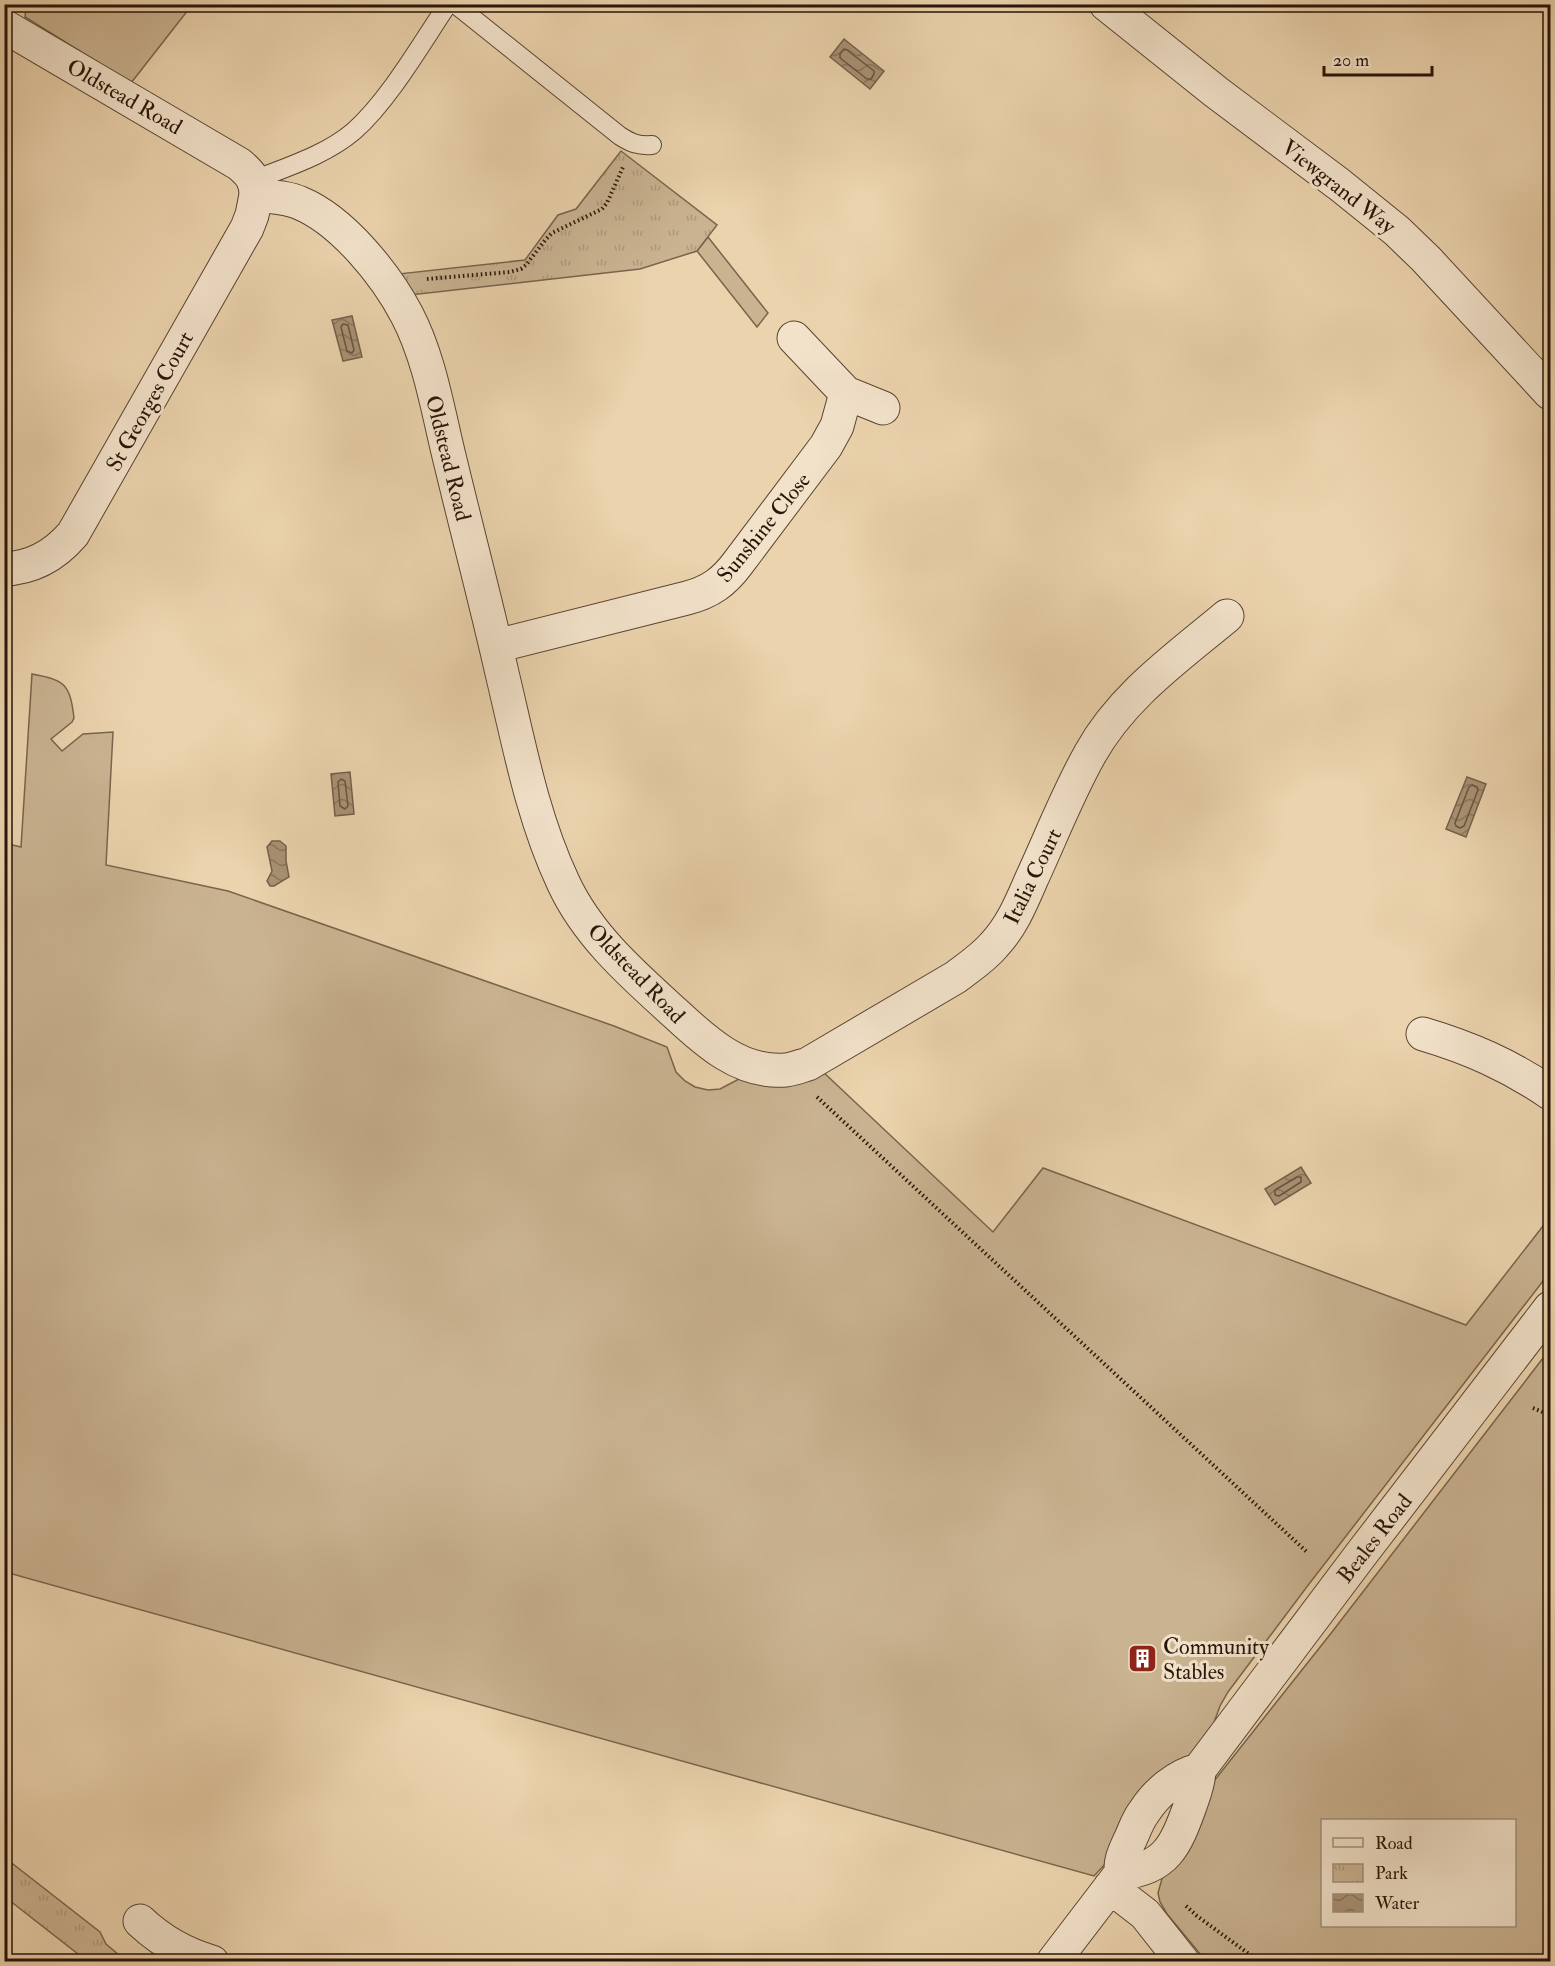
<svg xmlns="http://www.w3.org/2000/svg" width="1555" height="1966" font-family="'IM FELL Double Pica',serif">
<defs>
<pattern id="park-tufts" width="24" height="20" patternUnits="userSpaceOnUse" patternTransform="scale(1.5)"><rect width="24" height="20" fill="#cab391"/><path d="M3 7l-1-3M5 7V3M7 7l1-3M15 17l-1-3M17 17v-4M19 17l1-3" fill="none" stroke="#ae997c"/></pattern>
<pattern id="water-waves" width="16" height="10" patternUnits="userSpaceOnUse" patternTransform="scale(1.5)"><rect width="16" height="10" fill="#a99275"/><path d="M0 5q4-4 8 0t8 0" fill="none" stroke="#8a765e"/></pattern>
</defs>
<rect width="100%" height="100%" fill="#ebd3ad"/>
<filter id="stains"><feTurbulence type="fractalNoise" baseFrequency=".00333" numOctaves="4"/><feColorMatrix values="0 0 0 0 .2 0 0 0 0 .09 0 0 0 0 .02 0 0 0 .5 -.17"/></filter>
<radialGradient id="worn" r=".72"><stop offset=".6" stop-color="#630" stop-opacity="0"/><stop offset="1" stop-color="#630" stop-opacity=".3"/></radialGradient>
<path fill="#cab391" stroke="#79644d" stroke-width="1.5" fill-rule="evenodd" d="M 26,5 L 192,5 L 131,83 L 25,17 Z
M 708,237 L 768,313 L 757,327 L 697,251 Z
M 32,674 C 65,680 70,684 74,718 L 72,722 L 51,739 L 62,751 L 83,734 L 113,732 L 106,865 L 228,891 L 614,1026 L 667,1047 L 676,1072 L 685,1081 L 695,1087 L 708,1090 L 720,1089 L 739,1079 L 821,1070 L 993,1232 L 1043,1168 L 1466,1325 L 1550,1217 L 1550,1272 L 1309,1584 L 1228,1692 L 1220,1706 L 1212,1728 L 1108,1861 L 1094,1876 L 5,1572 L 4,843 L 21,847 Z
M 1550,1349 L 1550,1961 L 1206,1961 L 1167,1914 L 1160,1902 L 1158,1893 L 1163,1875 L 1214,1781 L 1332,1632 ZM 1322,1820 L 1514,1820 L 1514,1926 L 1322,1926 Z"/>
<path fill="url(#park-tufts)" stroke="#79644d" stroke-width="1.5" d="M 621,151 L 717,225 L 697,251 L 640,269 L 410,295 L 398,274 L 525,260 L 558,215 L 576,209 Z
M 4,1857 L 100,1932 L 106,1944 L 126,1961 L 87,1961 L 5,1897 Z"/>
<path fill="url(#water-waves)" stroke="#75604a" stroke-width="1.5" d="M 844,39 L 884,71 L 870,89 L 830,57 Z
M 352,316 L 362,357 L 343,361 L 332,320 Z
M 350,772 L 354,814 L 335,816 L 331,774 Z
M 1467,777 L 1486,784 L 1466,837 L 1446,829 Z
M 280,841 L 286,846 L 286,861 L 289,877 L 274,886 L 270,886 L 267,881 L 272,871 L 267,847 L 272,841 Z
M 1301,1167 L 1311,1183 L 1275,1205 L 1265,1189 Z"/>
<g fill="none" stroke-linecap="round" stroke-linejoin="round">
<path stroke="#68543f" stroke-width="1.5" d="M 844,49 L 847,50 L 874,71 L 874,74 L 871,79 L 867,79 L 840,58 L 840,54 Z
M 343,324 L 348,325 L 354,350 L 352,353 L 347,351 L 341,327 Z
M 341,779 L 345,781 L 348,806 L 345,809 L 340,806 L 338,782 Z
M 1472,785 L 1477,787 L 1478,790 L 1464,826 L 1460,828 L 1456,826 L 1455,823 L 1469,787 Z
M 1297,1177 L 1301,1177 L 1301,1182 L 1279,1196 L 1275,1195 L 1275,1190 Z"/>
<defs>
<path id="service" d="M 455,4 L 620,136 C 631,143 638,146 652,145
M 254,180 C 287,167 326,155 354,131 C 389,100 421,44 448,4"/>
<path id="minor" d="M 1106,4 L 1216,92 L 1340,185 L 1397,231 L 1426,259 L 1550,393
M 4,26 L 239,164 C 250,173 256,180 256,195 C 271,197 287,197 300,203 C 343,221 386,275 407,315 C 430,359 438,412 450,460 C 467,531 486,602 502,673 C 519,744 532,816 563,882 C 587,935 633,975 675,1013 C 706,1042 741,1074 786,1070 C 794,1069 801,1066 808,1064 L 956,977 C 969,967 983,958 994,945 C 1012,926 1022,901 1032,878 C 1051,837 1068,793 1090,754 C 1122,696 1178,657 1227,616
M 794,338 L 846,393 L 883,408
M 4,569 C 33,568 55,555 73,534 L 247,228 L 252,215 L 256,195
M 496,646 L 687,598 C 710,592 724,582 738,563 L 826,446 L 837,426 L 846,393
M 1423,1034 C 1470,1048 1509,1065 1550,1093
M 1121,1873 C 1166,1869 1176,1845 1190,1806 C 1194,1794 1199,1783 1199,1770 L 1359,1557 L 1550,1308
M 1110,1887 L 1145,1914 L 1183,1962
M 140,1921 C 161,1941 184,1954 212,1962
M 1053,1962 L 1121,1873 C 1120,1861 1124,1853 1129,1842 C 1134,1832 1137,1821 1144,1812 C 1156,1793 1177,1775 1199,1770"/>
</defs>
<use href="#service" stroke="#594432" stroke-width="20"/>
<use href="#minor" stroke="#594432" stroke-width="35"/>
<path stroke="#281509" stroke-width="4" stroke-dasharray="1.5 3" stroke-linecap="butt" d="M 427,279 L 510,272 L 521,269 L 526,265 L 546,239 L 552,233 L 602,209 L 607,203 L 623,167
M 817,1097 L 1308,1553
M 1533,1408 L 1550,1415
M 1186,1906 L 1197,1916 L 1260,1962"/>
<use href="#service" stroke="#f2e2ca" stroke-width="18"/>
<use href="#minor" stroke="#f2e2ca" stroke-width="33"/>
</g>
<defs>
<symbol id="building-square" viewBox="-11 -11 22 22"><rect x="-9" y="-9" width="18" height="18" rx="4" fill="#8f2418" stroke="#f2e2ca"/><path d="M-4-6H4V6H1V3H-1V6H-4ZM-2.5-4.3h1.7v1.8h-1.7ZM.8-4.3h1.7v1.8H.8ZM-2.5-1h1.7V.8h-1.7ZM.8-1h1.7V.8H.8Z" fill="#fff"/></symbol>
</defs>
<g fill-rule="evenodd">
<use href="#building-square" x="1126" y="1642" width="33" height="33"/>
</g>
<g text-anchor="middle" stroke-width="6" stroke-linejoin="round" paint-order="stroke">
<g font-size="22" fill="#281509" stroke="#f2e2ca">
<text transform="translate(125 96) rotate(30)" y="8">Oldstead Road</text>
<text transform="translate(1339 186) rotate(38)" y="8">Viewgrand Way</text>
<text transform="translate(149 401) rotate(-61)" y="8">St Georges Court</text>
<text transform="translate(449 458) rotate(76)" y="8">Oldstead Road</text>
<text transform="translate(763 527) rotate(-51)" y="8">Sunshine Close</text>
<text transform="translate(1032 876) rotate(-64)" y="8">Italia Court</text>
<text transform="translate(637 973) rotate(46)" y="8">Oldstead Road</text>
<text transform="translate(1374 1538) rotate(-52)" y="8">Beales Road</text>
</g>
<g font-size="22" fill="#281509" stroke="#f2e2ca" text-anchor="start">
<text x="1163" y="1654">Community<tspan x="1163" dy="25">Stables</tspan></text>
</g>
</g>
<rect width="1555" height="1966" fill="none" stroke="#ebd3ad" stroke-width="24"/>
<rect x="6" y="6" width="1543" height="1954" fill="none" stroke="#281509" stroke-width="3"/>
<rect x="12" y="12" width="1531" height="1942" fill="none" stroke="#281509" stroke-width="1.5"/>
<rect x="1321" y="1819" width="195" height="108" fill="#f2e2ca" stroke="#a1907d" stroke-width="1.5"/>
<rect x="1333" y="1838" width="30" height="9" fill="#f2e2ca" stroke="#a1907d" stroke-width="1.5"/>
<text x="1375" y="1849" font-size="18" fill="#281509">Road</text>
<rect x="1333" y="1864" width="30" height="18" fill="url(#park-tufts)" stroke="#a1907d" stroke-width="1.5"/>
<text x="1375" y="1879" font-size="18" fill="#281509">Park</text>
<rect x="1333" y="1894" width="30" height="18" fill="url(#water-waves)" stroke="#a1907d" stroke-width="1.5"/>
<text x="1375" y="1909" font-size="18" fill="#281509">Water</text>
<path d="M1324 66v9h108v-9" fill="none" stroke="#281509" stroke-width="3"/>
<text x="1333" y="66" font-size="18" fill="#281509" stroke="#f2e2ca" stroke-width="4.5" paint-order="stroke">20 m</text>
<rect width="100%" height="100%" filter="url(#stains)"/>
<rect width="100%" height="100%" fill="url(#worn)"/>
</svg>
